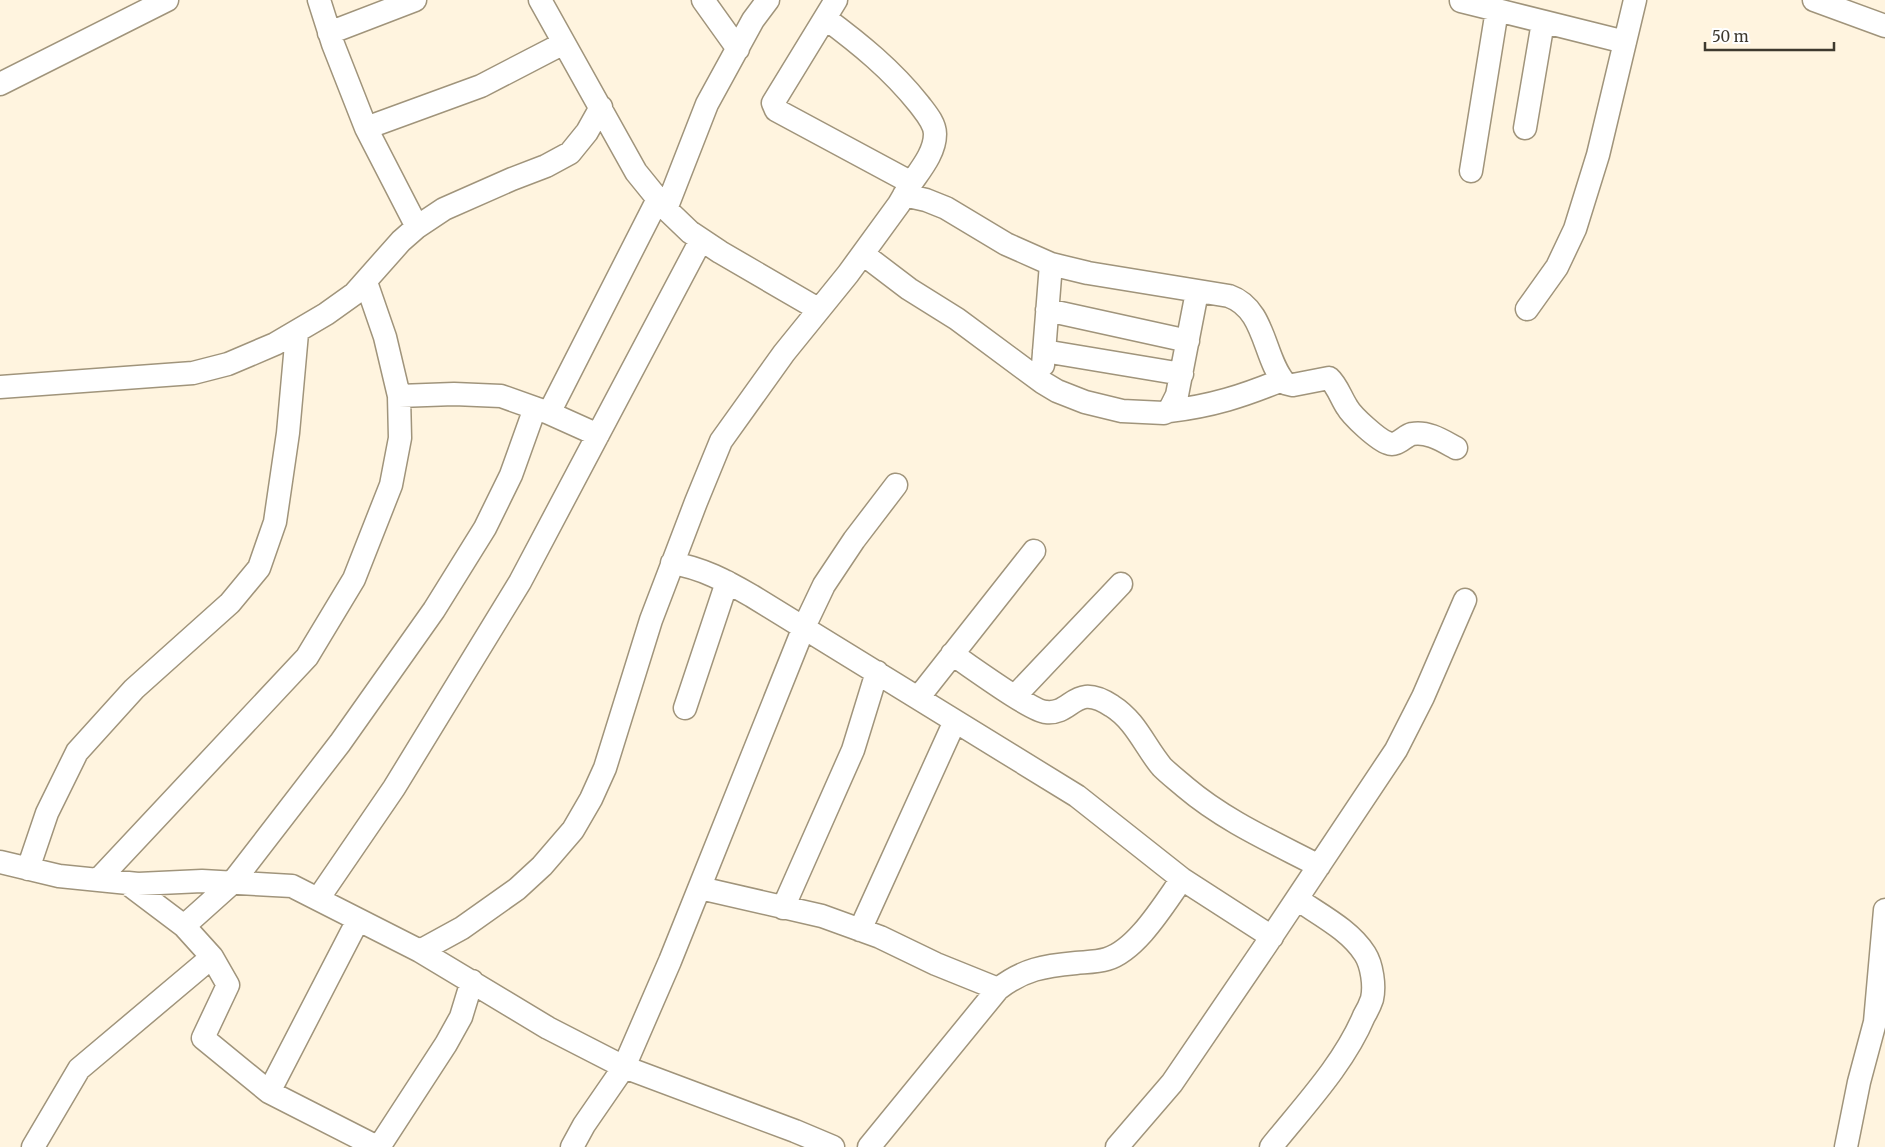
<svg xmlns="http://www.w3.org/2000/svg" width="1885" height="1147" font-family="Merriweather,serif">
<rect width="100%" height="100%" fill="#fff4df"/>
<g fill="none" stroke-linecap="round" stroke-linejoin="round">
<defs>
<path id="minor" d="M 319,0 L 333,44 L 366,128 L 417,227
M 540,0 L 636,172 L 666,209 L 690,232 L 720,252 L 818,309
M 703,0 L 738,49
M 1814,0 L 1885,26
M 1461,1 L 1625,42
M 825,18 C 860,44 892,70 919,104 C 925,112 935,123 935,134 C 935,153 920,170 910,185
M 329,33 L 415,0
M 0,84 L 167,0
M 366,128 L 481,86 L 564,43
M 1525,128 L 1543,22
M 1471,171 L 1497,10
M 904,195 L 926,200 L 946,208 L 1006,244 L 1051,264 L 1088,273 L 1229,296 C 1266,309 1263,358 1285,383 L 1293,385 L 1329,378 C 1337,385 1341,398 1347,407 C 1352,416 1378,440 1388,443 C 1397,447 1404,436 1412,434 C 1428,431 1443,441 1456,448
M 666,209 L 707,104 L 753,20 L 768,0
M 863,254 L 909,289 L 957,319 L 1042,382 L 1057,391 L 1085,402 L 1122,411 L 1164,413 L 1169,411 L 1177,395 L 1197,292
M 1527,309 L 1557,267 L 1575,229 L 1598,155 L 1635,0
M 1047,310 L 1188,341
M 1044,351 L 1182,374
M 1043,365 L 1051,264
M 0,387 L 193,373 L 228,364 L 275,344 L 326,314 L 354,294 L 401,241 L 417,227 L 444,209 L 512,179 L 546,166 L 570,153 L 587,132 L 601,107
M 399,396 L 454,394 L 501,396 L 549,413 L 598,435
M 1169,411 C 1212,406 1243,396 1282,380
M 549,413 L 658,199
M 672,563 C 702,568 726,581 752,596 L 1077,796 L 1182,879 L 1272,937
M 952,654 C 969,665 1031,711 1046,712 C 1073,715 1074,681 1112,706 C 1136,721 1145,747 1162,767 C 1169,774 1178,781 1185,787 C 1225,821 1273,842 1319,866
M 1015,696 L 1121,584
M 918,698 L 1034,551
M 685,708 L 727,582
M 0,862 L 59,876 L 138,884 L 202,881 L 292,886 L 420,951 L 548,1028 L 624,1067 L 795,1131 L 833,1147
M 28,869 L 47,813 L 77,752 L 134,689 L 230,603 L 259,568 L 275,522 L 288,433 L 297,333
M 98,880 L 307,657 L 354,579 L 391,485 L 400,438 L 399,396 L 385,337 L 366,282
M 700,888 L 822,916 L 880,937 L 936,964 L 998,989
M 318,899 L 394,788 L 520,582 L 701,240
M 783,908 L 853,750 L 877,672
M 184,926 L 232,883 L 340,743 L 434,610 L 485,528 L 511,475 L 535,408
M 860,930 L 955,721
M 420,951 L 462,928 L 517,889 L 542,866 L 573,830 L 591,799 L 605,768 L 651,620 L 696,502 L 721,441 L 784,353 L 848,274 L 899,204 L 910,185 L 908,181 L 776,110 L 773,103 L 836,0
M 212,957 L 228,985 L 203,1038 L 269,1092 L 377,1147
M 269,1092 L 358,920
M 33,1147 L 79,1069 L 212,957 L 184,926 L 127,883
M 379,1147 L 446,1044 L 461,1017 L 472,981
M 572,1147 L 584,1125 L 624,1067 L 670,961 L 804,627 L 824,585 L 854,540 L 896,485
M 869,1147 L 998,989 C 1024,969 1044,966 1076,963 C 1086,962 1097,962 1107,959 C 1137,950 1164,904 1182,879
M 1117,1147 L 1172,1083 L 1266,945 L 1396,750 L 1423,697 L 1465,600
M 1271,1147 C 1303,1107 1344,1064 1364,1016 C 1367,1011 1370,1005 1372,999 C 1375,986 1372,965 1365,954 C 1350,930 1320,915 1297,899
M 1846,1147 L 1859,1082 L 1875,1022 L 1885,910"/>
</defs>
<use href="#minor" stroke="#a0947b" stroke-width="25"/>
<use href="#minor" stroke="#fff" stroke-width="22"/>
</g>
<path d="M1705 42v8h129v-8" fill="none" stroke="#3e392e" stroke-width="2.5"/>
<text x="1712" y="42" font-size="15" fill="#3e392e" stroke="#ffffff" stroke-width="4" paint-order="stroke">50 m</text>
</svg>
